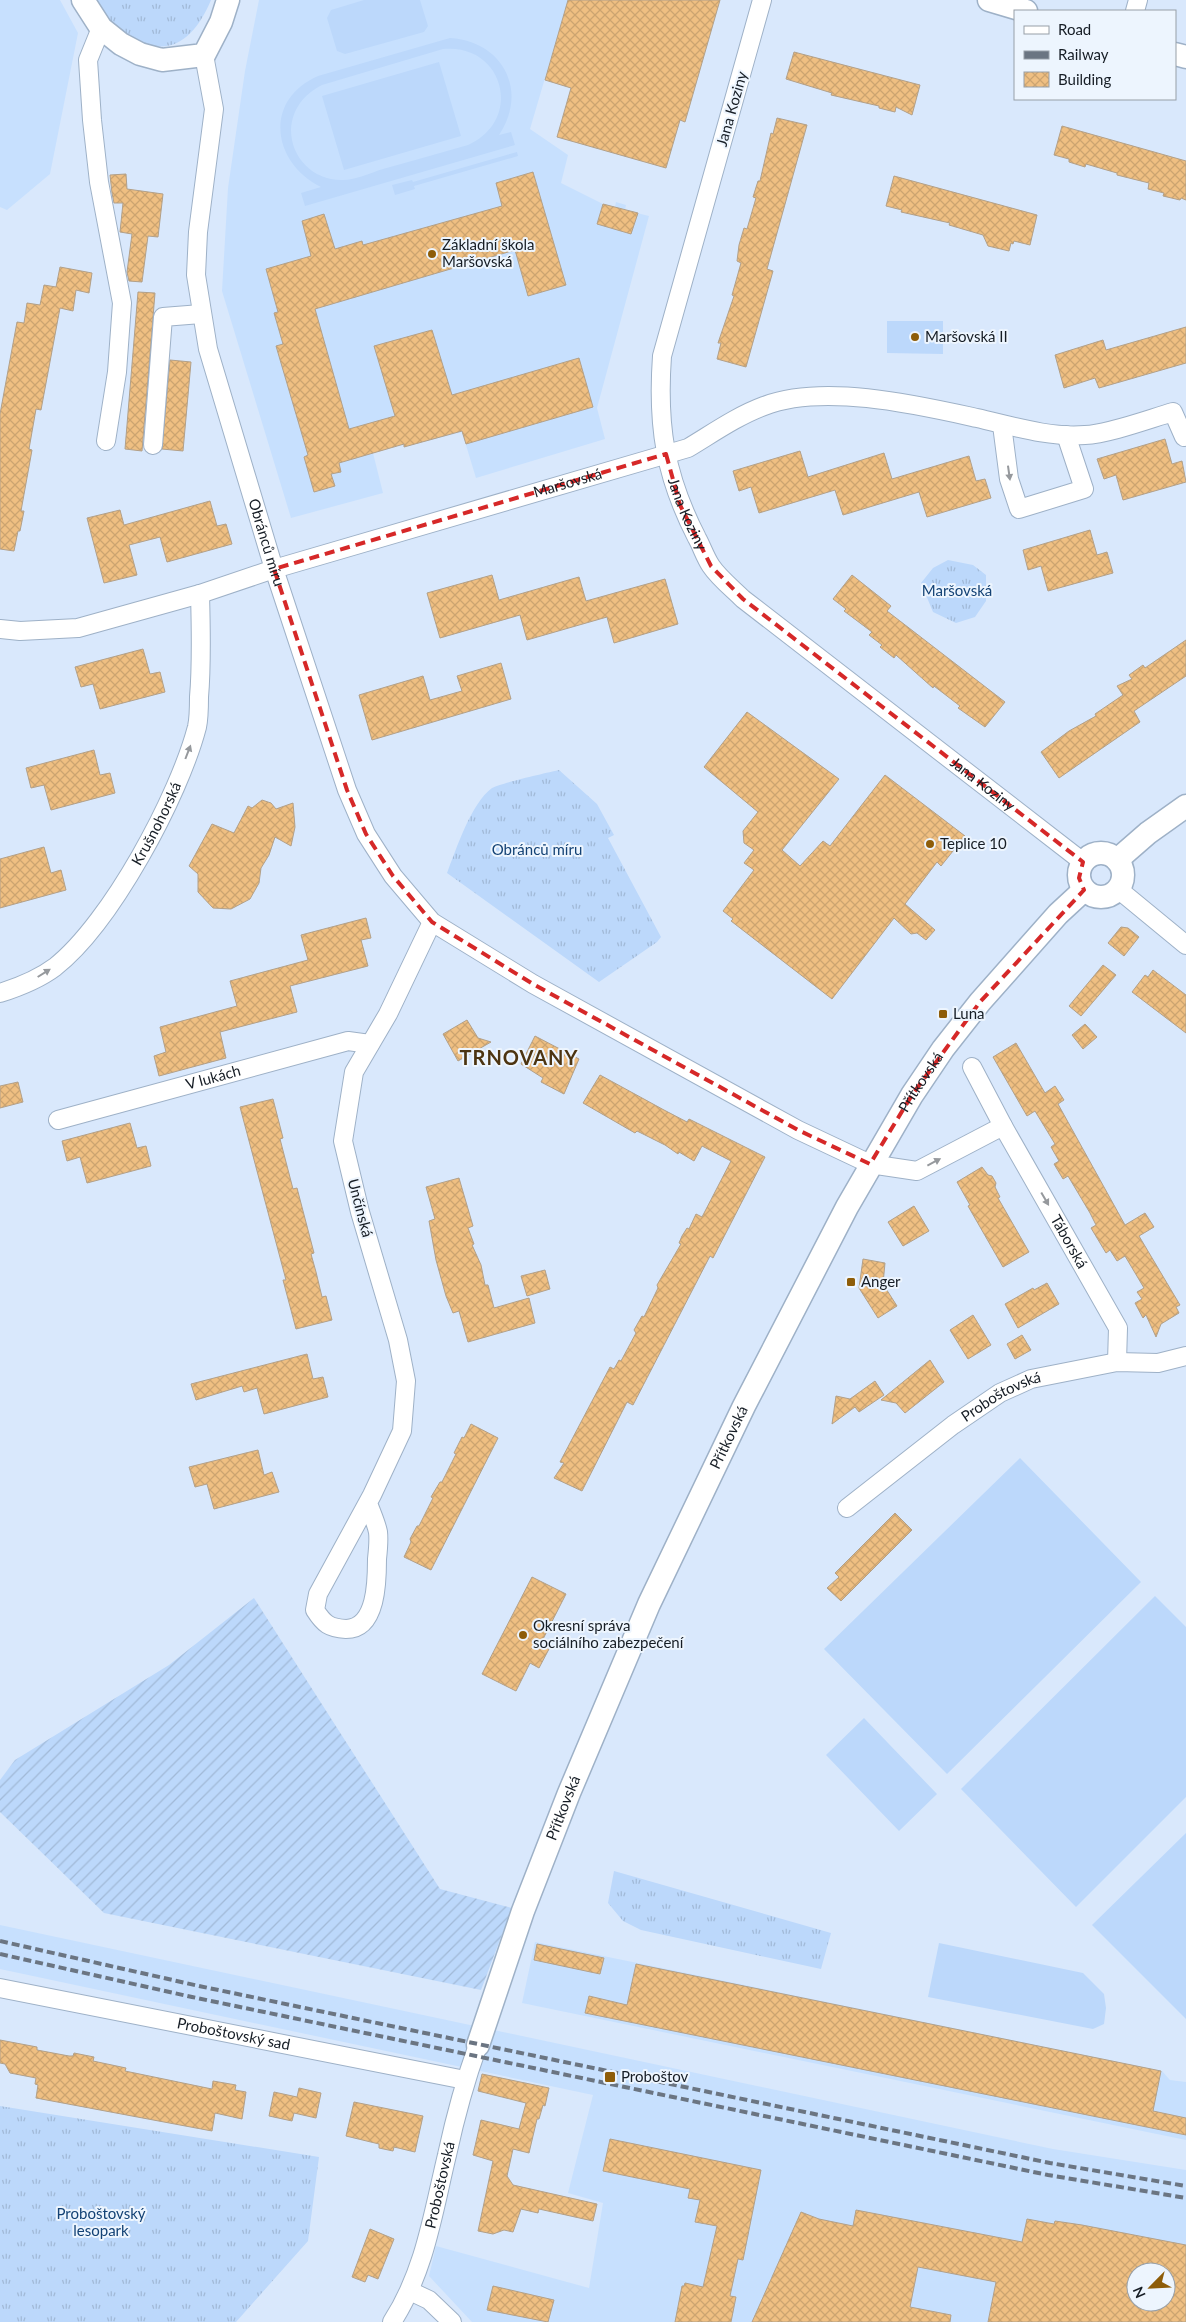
<svg xmlns="http://www.w3.org/2000/svg" width="1186" height="2322" font-family="Lato,sans-serif">
<defs>
<pattern id="grass-tufts" width="24" height="20" patternUnits="userSpaceOnUse" patternTransform="scale(1.25)"><rect width="24" height="20" fill="#bcd8fb"/><path d="M3 7l-1-3M5 7V3M7 7l1-3M15 17l-1-3M17 17v-4M19 17l1-3" fill="none" stroke="#a1b9d7"/></pattern>
<pattern id="garden-furrows" width="10" height="10" patternUnits="userSpaceOnUse" patternTransform="scale(1.25)"><rect width="10" height="10" fill="#bcd8fb"/><path d="M-1 1l2-2M0 10L10 0M9 11l2-2" fill="none" stroke="#a1b9d7"/></pattern>
<pattern id="building-cross-hatch" width="8" height="8" patternUnits="userSpaceOnUse" patternTransform="scale(1.25)"><rect width="8" height="8" fill="#efbf82"/><path d="M0 0l8 8M0 8l8-8" fill="none" stroke="#cca470"/></pattern>
</defs>
<rect width="100%" height="100%" fill="#d9e8fc"/>
<path fill="#c7e0fe" fill-rule="evenodd" d="M 0,0 L 60,0 L 78,33 L 50,174 L 7,210 L 0,207 Z
M 259,0 L 568,0 L 530,129 L 568,155 L 561,183 L 603,204 L 615,207 L 616,202 L 626,205 L 625,210 L 649,216 L 597,408 L 605,439 L 476,478 L 462,432 L 404,447 L 403,444 L 373,453 L 383,493 L 291,518 L 222,291 L 228,188 L 245,71 Z
M 0,1925 L 1053,2149 L 1186,2170 L 1186,2322 L 472,2322 L 429,2276 L 436,2246 L 589,2288 L 603,2203 L 568,2193 L 593,2095 L 0,1969 ZM 1136,2272 L 1166,2272 L 1166,2302 L 1136,2302 Z
M 535,1942 L 1162,2071 L 1170,2080 L 1186,2082 L 1186,2140 L 522,2003 Z"/>
<path fill="url(#grass-tufts)" d="M 94,0 L 211,0 C 195,38 169,62 129,35 C 115,25 103,15 94,0 Z
M 948,560 L 973,565 L 986,575 L 986,601 L 975,617 L 956,623 L 933,612 L 921,583 L 933,568 Z
M 559,770 L 597,804 L 614,835 L 608,838 L 661,937 L 657,942 L 599,982 L 447,873 C 456,850 471,803 492,788 C 501,783 546,773 559,770 Z
M 614,1871 L 831,1933 L 821,1969 L 641,1930 L 623,1921 L 608,1903 Z
M 0,2106 L 319,2157 L 308,2241 L 236,2322 L 0,2322 Z"/>
<path fill="url(#garden-furrows)" d="M 254,1598 L 440,1889 L 512,1908 L 481,1990 L 104,1913 L 0,1812 L 0,1780 L 15,1760 L 169,1665 Z"/>
<path fill="#bcd8fb" fill-rule="evenodd" d="M 364,0 L 420,0 L 428,26 L 424,32 L 345,54 L 337,51 L 327,18 L 331,10 Z
M 450,38 C 502,41 529,90 499,135 L 511,132 L 515,145 L 305,206 L 301,193 L 321,187 C 272,163 263,100 318,76 ZM 443,49 C 504,43 524,120 468,145 C 440,153 412,161 383,169 C 370,173 356,180 343,180 C 314,181 291,158 291,130 C 292,109 304,94 322,85 Z
M 439,62 L 461,136 L 344,170 L 322,96 Z
M 517,152 L 518,156 L 414,186 L 415,189 L 395,195 L 392,185 L 412,180 L 413,182 Z
M 887,321 L 943,321 L 943,354 L 887,353 Z
M 1020,1458 L 1141,1582 L 947,1774 L 824,1649 Z
M 1155,1596 L 1186,1627 L 1186,1797 L 1076,1907 L 961,1789 Z
M 864,1718 L 937,1794 L 899,1831 L 826,1755 Z
M 1186,1833 L 1186,2019 L 1092,1925 Z
M 939,1943 L 1083,1973 L 1104,1994 L 1106,2008 L 1104,2024 L 1093,2029 L 928,1997 Z"/>
<path fill="url(#building-cross-hatch)" stroke="#b2a089" fill-rule="evenodd" d="M 568,0 L 720,0 L 685,122 L 680,120 L 666,168 L 557,137 L 571,88 L 545,80 Z
M 794,52 L 920,85 L 912,115 L 896,107 L 895,112 L 879,108 L 879,106 L 831,95 L 832,93 L 786,79 Z
M 777,118 L 807,125 L 767,269 L 773,271 L 746,367 L 717,359 L 721,343 L 718,343 L 734,296 L 732,295 L 741,263 L 737,261 L 739,245 L 744,228 L 747,229 L 756,198 L 753,197 L 758,181 L 760,181 L 771,133 L 773,134 Z
M 1062,126 L 1186,161 L 1186,200 L 1181,198 L 1180,200 L 1163,196 L 1164,193 L 1148,189 L 1149,183 L 1117,175 L 1117,173 L 1086,164 L 1085,167 L 1069,162 L 1069,159 L 1054,155 Z
M 533,172 L 566,285 L 528,296 L 515,250 L 315,309 L 349,429 L 395,416 L 374,346 L 432,330 L 452,395 L 579,358 L 593,407 L 466,444 L 462,431 L 404,447 L 404,444 L 339,463 L 341,472 L 331,474 L 335,486 L 314,492 L 304,457 L 308,455 L 276,346 L 283,344 L 274,313 L 278,312 L 266,269 L 311,256 L 302,221 L 324,214 L 335,249 L 362,241 L 363,245 L 502,206 L 496,183 Z
M 126,174 L 127,189 L 163,194 L 158,237 L 148,236 L 142,282 L 129,281 L 127,272 L 132,234 L 120,232 L 123,203 L 114,203 L 112,193 L 110,175 Z
M 894,176 L 1037,215 L 1030,245 L 1014,241 L 1013,244 L 1011,243 L 1009,251 L 988,246 L 983,235 L 949,225 L 950,223 L 901,212 L 902,210 L 886,206 Z
M 603,204 L 638,213 L 631,234 L 597,224 Z
M 60,267 L 92,273 L 89,293 L 76,290 L 73,311 L 60,308 L 41,410 L 36,409 L 29,449 L 32,450 L 21,511 L 24,511 L 20,531 L 18,531 L 14,551 L 0,549 L 0,414 L 17,322 L 24,323 L 27,303 L 40,305 L 44,285 L 56,287 Z
M 138,292 L 155,293 L 142,451 L 125,449 Z
M 1186,327 L 1186,363 L 1099,388 L 1095,378 L 1064,388 L 1055,355 L 1103,340 L 1106,350 Z
M 170,360 L 191,362 L 183,451 L 162,449 Z
M 1165,439 L 1172,464 L 1182,461 L 1186,482 L 1123,500 L 1116,475 L 1104,479 L 1097,459 Z
M 800,451 L 808,477 L 884,453 L 892,479 L 969,456 L 976,481 L 985,479 L 991,498 L 927,517 L 919,492 L 843,515 L 835,490 L 759,513 L 751,487 L 739,491 L 733,471 Z
M 210,501 L 217,526 L 226,524 L 232,544 L 167,562 L 160,537 L 129,545 L 137,575 L 104,583 L 87,518 L 120,510 L 124,525 Z
M 1090,530 L 1097,555 L 1107,552 L 1113,573 L 1048,591 L 1041,566 L 1028,570 L 1023,550 Z
M 492,575 L 499,600 L 579,577 L 586,601 L 665,579 L 678,624 L 614,643 L 607,617 L 527,640 L 520,615 L 440,638 L 427,593 Z
M 852,575 L 891,606 L 887,611 L 1005,702 L 985,727 L 958,708 L 960,706 L 934,686 L 933,688 L 896,655 L 894,658 L 880,647 L 882,645 L 869,635 L 872,632 L 844,611 L 846,609 L 833,599 Z
M 1186,640 L 1186,676 L 1134,711 L 1140,722 L 1059,778 L 1041,752 L 1069,731 L 1096,716 L 1095,714 L 1123,695 L 1117,686 L 1132,679 L 1129,675 L 1143,665 L 1145,668 Z
M 143,649 L 150,674 L 160,672 L 165,692 L 100,709 L 93,684 L 81,687 L 75,667 Z
M 501,663 L 511,699 L 372,740 L 359,695 L 423,676 L 430,700 L 462,691 L 457,676 Z
M 747,712 L 839,779 L 782,850 L 800,866 L 823,841 L 830,846 L 885,775 L 965,836 L 941,866 L 937,862 L 905,904 L 935,930 L 926,940 L 917,933 L 911,934 L 894,918 L 832,999 L 731,921 L 733,919 L 723,911 L 754,870 L 744,863 L 754,850 L 744,843 L 743,831 L 758,812 L 704,767 Z
M 94,750 L 100,775 L 110,773 L 115,793 L 51,810 L 44,785 L 31,788 L 26,768 Z
M 262,800 L 271,803 L 276,809 L 293,803 L 295,827 L 291,846 L 275,837 L 269,855 L 261,868 L 259,883 L 250,899 L 231,909 L 213,908 L 198,892 L 198,874 L 189,866 L 212,824 L 234,833 L 248,806 L 252,808 Z
M 44,847 L 51,873 L 61,870 L 66,890 L 0,908 L 0,859 Z
M 366,918 L 371,938 L 361,940 L 368,966 L 290,986 L 297,1012 L 220,1032 L 226,1058 L 159,1076 L 154,1056 L 166,1052 L 160,1027 L 237,1006 L 230,981 L 308,960 L 301,935 Z
M 1121,927 L 1128,928 L 1139,937 L 1124,956 L 1108,943 Z
M 1103,965 L 1116,975 L 1081,1016 L 1069,1006 Z
M 1153,970 L 1186,995 L 1186,1033 L 1132,992 L 1145,975 L 1148,977 Z
M 467,1020 L 478,1038 L 491,1042 L 458,1061 L 443,1034 Z
M 1085,1024 L 1097,1037 L 1083,1049 L 1072,1035 Z
M 535,1036 L 579,1059 L 564,1094 L 541,1082 L 543,1078 L 521,1064 Z
M 1016,1043 L 1045,1093 L 1055,1086 L 1064,1100 L 1058,1104 L 1125,1225 L 1145,1213 L 1154,1227 L 1139,1236 L 1180,1305 L 1176,1307 L 1179,1313 L 1161,1324 L 1156,1337 L 1146,1315 L 1143,1318 L 1135,1303 L 1142,1299 L 1137,1292 L 1144,1288 L 1125,1256 L 1117,1261 L 1110,1250 L 1106,1253 L 1091,1228 L 1096,1225 L 1090,1213 L 1068,1176 L 1063,1179 L 1054,1164 L 1059,1161 L 1051,1147 L 1055,1144 L 1035,1111 L 1027,1116 L 993,1057 Z
M 600,1075 L 664,1110 L 687,1122 L 689,1119 L 765,1157 L 713,1258 L 710,1256 L 633,1405 L 627,1402 L 582,1491 L 554,1478 L 564,1463 L 560,1462 L 610,1367 L 614,1369 L 619,1360 L 621,1361 L 636,1333 L 634,1330 L 642,1316 L 644,1317 L 658,1288 L 657,1285 L 681,1244 L 679,1243 L 682,1236 L 687,1228 L 689,1229 L 696,1214 L 702,1217 L 731,1161 L 702,1146 L 694,1161 L 679,1152 L 678,1154 L 665,1145 L 637,1131 L 635,1133 L 583,1103 Z
M 18,1082 L 23,1102 L 0,1108 L 0,1086 Z
M 273,1099 L 283,1138 L 280,1139 L 293,1189 L 297,1188 L 314,1253 L 311,1254 L 316,1272 L 322,1297 L 326,1296 L 332,1320 L 296,1329 L 283,1280 L 286,1280 L 240,1107 Z
M 130,1123 L 137,1148 L 146,1146 L 151,1166 L 87,1183 L 80,1157 L 67,1161 L 62,1141 Z
M 982,1167 L 988,1175 L 992,1176 L 996,1183 L 995,1187 L 1000,1197 L 998,1198 L 1029,1252 L 1003,1267 L 968,1206 L 970,1205 L 957,1182 Z
M 459,1178 L 473,1226 L 468,1228 L 474,1244 L 472,1245 L 481,1265 L 485,1285 L 488,1285 L 494,1308 L 529,1298 L 535,1323 L 468,1342 L 459,1311 L 453,1313 L 446,1296 L 436,1260 L 429,1221 L 435,1219 L 426,1187 Z
M 914,1206 L 929,1231 L 903,1246 L 888,1222 Z
M 863,1259 L 885,1263 L 883,1284 L 897,1306 L 878,1318 L 859,1288 Z
M 545,1270 L 550,1289 L 527,1296 L 521,1276 Z
M 1047,1283 L 1059,1304 L 1018,1328 L 1005,1304 L 1033,1288 L 1034,1290 Z
M 973,1315 L 991,1345 L 968,1359 L 950,1330 Z
M 1022,1335 L 1031,1350 L 1015,1359 L 1007,1344 Z
M 307,1354 L 313,1379 L 323,1377 L 328,1397 L 264,1414 L 257,1388 L 244,1392 L 242,1386 L 196,1400 L 191,1384 Z
M 930,1360 L 944,1382 L 905,1413 L 896,1403 L 881,1400 Z
M 875,1381 L 884,1395 L 859,1412 L 855,1407 L 832,1424 L 836,1396 L 850,1399 Z
M 471,1424 L 498,1438 L 431,1570 L 404,1557 L 411,1542 L 410,1539 L 417,1526 L 419,1526 L 433,1498 L 431,1497 L 440,1482 L 442,1482 L 456,1454 L 454,1453 L 462,1437 L 464,1438 Z
M 258,1450 L 264,1475 L 272,1472 L 279,1492 L 214,1509 L 207,1484 L 195,1487 L 189,1467 Z
M 895,1513 L 912,1530 L 841,1601 L 827,1588 L 839,1577 L 835,1573 Z
M 532,1577 L 566,1594 L 540,1645 L 549,1649 L 539,1668 L 530,1663 L 516,1691 L 482,1674 Z
M 537,1944 L 604,1958 L 600,1974 L 534,1960 Z
M 636,1964 L 1161,2071 L 1153,2111 L 1186,2118 L 1186,2135 L 585,2013 L 589,1996 L 627,2005 Z
M 0,2040 L 37,2047 L 37,2050 L 69,2056 L 73,2056 L 74,2053 L 94,2057 L 93,2061 L 126,2068 L 125,2071 L 212,2089 L 213,2081 L 236,2085 L 235,2090 L 246,2092 L 242,2119 L 215,2113 L 212,2131 L 36,2098 L 38,2085 L 35,2084 L 36,2078 L 10,2073 L 5,2064 L 0,2063 Z
M 482,2074 L 549,2088 L 545,2106 L 543,2105 L 539,2119 L 537,2119 L 529,2153 L 513,2149 L 507,2176 L 513,2185 L 597,2204 L 593,2221 L 539,2209 L 538,2213 L 521,2209 L 513,2232 L 504,2230 L 493,2234 L 478,2231 L 493,2161 L 473,2155 L 481,2120 L 519,2129 L 526,2103 L 478,2091 Z
M 299,2088 L 321,2093 L 316,2118 L 294,2113 L 292,2121 L 269,2116 L 274,2092 L 297,2097 Z
M 354,2102 L 423,2116 L 415,2152 L 394,2147 L 393,2151 L 379,2148 L 379,2144 L 346,2136 Z
M 610,2139 L 761,2170 L 743,2260 L 738,2259 L 730,2296 L 736,2297 L 731,2322 L 675,2322 L 682,2286 L 684,2286 L 685,2283 L 703,2287 L 717,2226 L 695,2222 L 700,2200 L 688,2198 L 690,2189 L 603,2171 Z
M 856,2210 L 1022,2242 L 1027,2219 L 1054,2224 L 1055,2221 L 1082,2225 L 1186,2245 L 1186,2322 L 988,2322 L 996,2282 L 918,2267 L 910,2307 L 951,2315 L 950,2322 L 752,2322 L 801,2212 L 819,2219 L 853,2226 ZM 1136,2272 L 1166,2272 L 1166,2302 L 1136,2302 Z
M 370,2229 L 394,2239 L 378,2279 L 368,2275 L 365,2282 L 352,2277 Z
M 493,2286 L 554,2300 L 548,2322 L 487,2310 Z"/>
<g fill="none" stroke-linecap="round" stroke-linejoin="round">
<defs>
<g id="minor">
<path id="s1" d="M 762,0 L 662,356 C 657,426 665,476 697,538 C 702,547 705,557 711,566 C 719,578 733,589 743,599 L 1083,862"/>
<path d="M 1135,11 L 1138,0"/>
<path d="M 101,28 L 88,60 L 92,120 L 99,182 L 122,303 L 117,372 L 106,441"/>
<path id="s2" d="M 204,55 L 214,109 L 198,232 L 196,275 L 208,349 L 274,569 L 347,790 L 366,834 L 393,876 L 432,922 L 533,984 L 798,1130 L 870,1164 L 917,1171 L 1003,1126 L 1118,1328 L 1117,1362"/>
<path d="M 1002,425 L 1009,479 L 1019,509 L 1084,489 L 1066,435"/>
<path d="M 153,445 L 163,317 L 201,314"/>
<path id="s3" d="M 0,629 L 20,631 L 78,628 L 200,594 L 274,569 L 688,448 C 713,433 737,416 764,406 C 823,383 918,405 977,418 C 1012,426 1050,438 1085,435 C 1109,434 1149,419 1173,412 L 1184,437"/>
<path d="M 1118,889 L 1186,945"/>
<path id="s4" d="M 0,993 C 19,987 39,979 55,967 C 111,923 179,796 197,727 C 199,718 199,707 199,697 C 202,663 201,629 200,594"/>
<path d="M 972,1067 L 1003,1126"/>
<path id="s5" d="M 58,1120 L 348,1041 L 370,1044"/>
<path d="M 368,1503 C 371,1512 376,1522 378,1532 C 379,1540 378,1550 377,1559 C 377,1580 377,1629 346,1629 C 329,1628 324,1624 315,1610 L 318,1594 L 372,1495 L 402,1431 L 406,1381 L 398,1340 L 360,1212 L 343,1141 L 354,1072 L 388,1014 L 432,922"/>
<path id="s6" d="M 847,1508 L 953,1425 L 1000,1393 L 1031,1379 L 1117,1362 L 1158,1363 L 1186,1356"/>
<path id="s7" d="M 0,1988 L 465,2080"/>
<path d="M 410,2291 L 429,2300 L 452,2322"/>
<path id="s8" d="M 392,2322 C 425,2271 433,2213 447,2155 C 455,2118 465,2081 478,2045"/>
</g>
<g id="tertiary">
<path d="M 83,0 L 101,28 L 121,44 L 140,54 L 162,60 L 204,55 L 221,22 L 228,0"/>
<path d="M 989,0 L 1026,11"/>
<path d="M 1175,54 L 1186,57"/>
<circle cx="1101" cy="875" r="22"/>
<path d="M 1117,860 L 1148,833 L 1186,806"/>
<path id="s9" d="M 478,2045 L 523,1911 L 569,1793 L 649,1604 L 744,1406 L 847,1207 L 912,1095 L 943,1049 L 980,1002 L 1058,914 L 1084,890"/>
</g>
</defs>
<use href="#minor" stroke="#9eb1c7" stroke-width="20"/>
<use href="#tertiary" stroke="#9eb1c7" stroke-width="25"/>
<use href="#minor" stroke="#fff" stroke-width="18"/>
<use href="#tertiary" stroke="#fff" stroke-width="22"/>
<path stroke="#6b7582" stroke-width="4" stroke-dasharray="8 4" stroke-linecap="butt" d="M 0,1941 L 199,1986 L 1050,2163 L 1186,2186
M 0,1954 L 192,1997 L 1048,2175 L 1186,2198"/>
</g>
<defs><path id="oneway-solid" d="M-6-.8H1V-3.2L6.5 0L1 3.2V.8H-6Z" transform="scale(1.25)"/></defs>
<g fill="#96999d">
<use href="#oneway-solid" transform="translate(1009 473) rotate(82)"/>
<use href="#oneway-solid" transform="translate(188 752) rotate(-69)"/>
<use href="#oneway-solid" transform="translate(44 973) rotate(-32)"/>
<use href="#oneway-solid" transform="translate(934 1162) rotate(-28)"/>
<use href="#oneway-solid" transform="translate(1045 1199) rotate(60)"/>
</g>
<path fill="none" stroke="#d62828" stroke-width="4" stroke-dasharray="10 6" stroke-linejoin="round" d="M 666,454 L 680,505 L 711,566 L 743,599 L 1083,862 L 1079,878 L 1084,890 L 980,1002 L 912,1095 L 870,1164 L 798,1130 L 533,984 L 432,922 L 393,876 L 366,834 L 347,790 L 274,569 Z"/>
<g fill="#8e5d09" stroke="#edf5fe" stroke-width="2">
<circle cx="432" cy="254" r="5"/>
<circle cx="915" cy="337" r="5"/>
<circle cx="930" cy="844" r="5"/>
<rect x="938" y="1009" width="10" height="10" rx="2.5"/>
<rect x="846" y="1277" width="10" height="10" rx="2.5"/>
<circle cx="523" cy="1635" r="5"/>
<rect x="604" y="2071" width="12" height="12" rx="2.5"/>
</g>
<g text-anchor="middle" stroke-width="4" stroke-linejoin="round" paint-order="stroke">
<g font-size="15" fill="#161d25" stroke="#edf5fe">
<text transform="translate(732 109) rotate(-74)" y="5">Jana Koziny</text>
<text dy="5" stroke="none"><textPath href="#s3" startOffset="589">Maršovská</textPath></text>
<text dy="5" stroke="none"><textPath href="#s1" startOffset="532">Jana Koziny</textPath></text>
<text dy="5" stroke="none"><textPath href="#s2" startOffset="499">Obránců míru</textPath></text>
<text dy="5" stroke="none"><textPath href="#s1" startOffset="938">Jana Koziny</textPath></text>
<text dy="5" stroke="none"><textPath href="#s4" startOffset="238">Krušnohorská</textPath></text>
<text dy="5" stroke="none"><textPath href="#s5" startOffset="161">V lukách</textPath></text>
<text dy="5" stroke="none"><textPath href="#s9" startOffset="1062">Přítkovská</textPath></text>
<text transform="translate(360 1208) rotate(75)" y="5">Unčínská</text>
<text dy="5" stroke="none"><textPath href="#s2" startOffset="1696">Táborská</textPath></text>
<text dy="5" stroke="none"><textPath href="#s6" startOffset="191">Proboštovská</textPath></text>
<text dy="5" stroke="none"><textPath href="#s9" startOffset="658">Přítkovská</textPath></text>
<text dy="5" stroke="none"><textPath href="#s9" startOffset="252">Přítkovská</textPath></text>
<text dy="5" stroke="none"><textPath href="#s7" startOffset="238">Proboštovský sad</textPath></text>
<text dy="5" stroke="none"><textPath href="#s8" startOffset="146">Proboštovská</textPath></text>
</g>
<g font-size="15" fill="#161d25" stroke="#edf5fe" text-anchor="start">
<text x="442" y="250">Základní škola<tspan x="442" dy="17">Maršovská</tspan></text>
<text x="925" y="342">Maršovská II</text>
<text x="940" y="849">Teplice 10</text>
<text x="953" y="1019">Luna</text>
<text x="861" y="1287">Anger</text>
<text x="533" y="1631">Okresní správa<tspan x="533" dy="17">sociálního zabezpečení</tspan></text>
<text x="621" y="2082">Proboštov</text>
</g>
<g font-size="15" fill="#134275" stroke="#edf5fe">
<text x="957" y="596">Maršovská</text>
<text x="537" y="855">Obránců míru</text>
<text x="101" y="2219">Proboštovský<tspan x="101" dy="17">lesopark</tspan></text>
</g>
<g font-size="20" font-weight="bold" letter-spacing="1" fill="#4c3411" stroke="#edf5fe">
<text x="519" y="1065">TRNOVANY</text>
</g>
</g>
<rect x="1014" y="10" width="162" height="90" fill="#edf5fe" stroke="#979fa7"/>
<rect x="1024" y="26" width="25" height="8" fill="#ffffff" stroke="#979fa7"/>
<text x="1058" y="35" font-size="15" fill="#161d25">Road</text>
<rect x="1024" y="51" width="25" height="8" fill="#6b7582" stroke="#979fa7"/>
<text x="1058" y="60" font-size="15" fill="#161d25">Railway</text>
<rect x="1024" y="72" width="25" height="15" fill="url(#building-cross-hatch)" stroke="#979fa7"/>
<text x="1058" y="85" font-size="15" fill="#161d25">Building</text>
<g transform="translate(1151 2287) rotate(246)"><circle r="24" fill="#edf5fe" stroke="#979fa7"/>
<path d="M0-4L9 19L0 12L-9 19Z" fill="#8e5d09"/>
<text y="-8" font-size="14" font-weight="bold" text-anchor="middle" fill="#161d25">N</text>
</g>
</svg>
